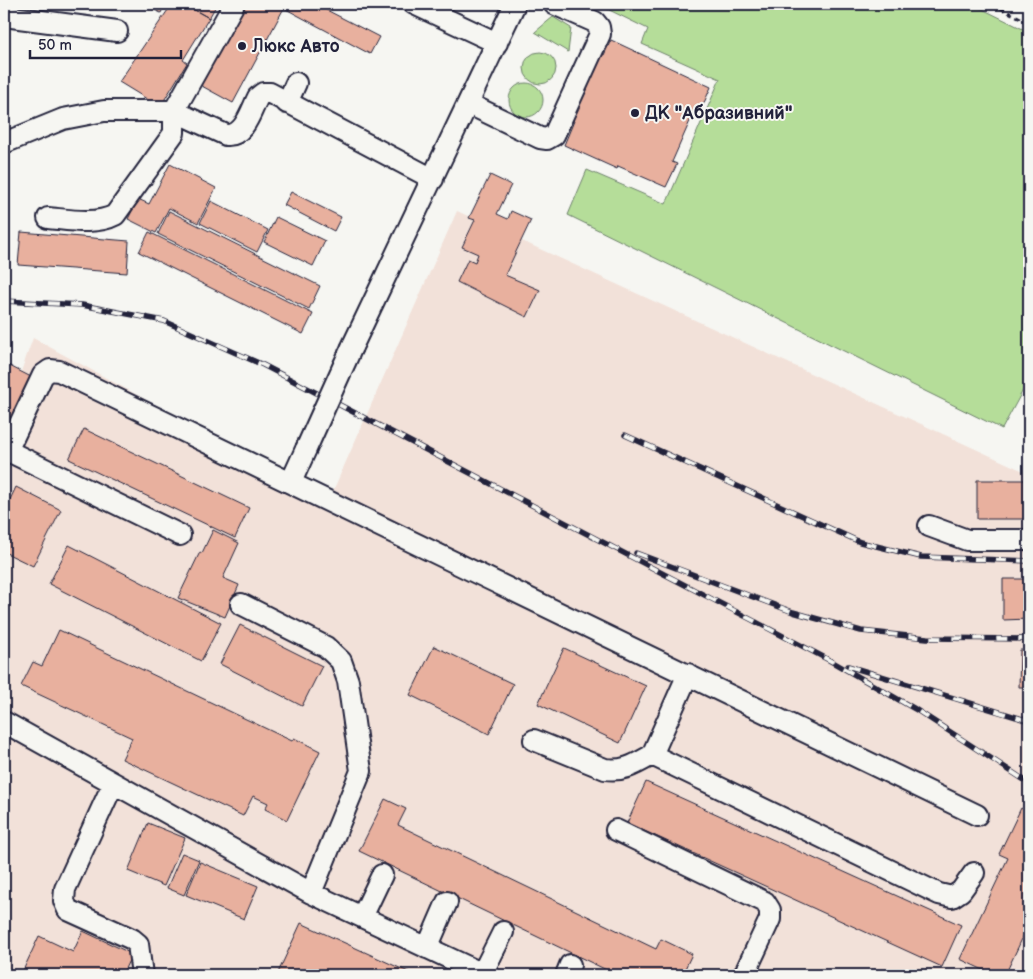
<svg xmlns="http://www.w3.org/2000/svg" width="1033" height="979" font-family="'Balsamiq Sans',sans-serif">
<rect width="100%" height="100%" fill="#f6f6f2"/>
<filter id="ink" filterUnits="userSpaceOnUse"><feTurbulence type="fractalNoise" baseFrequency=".02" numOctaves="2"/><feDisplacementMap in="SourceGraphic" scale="10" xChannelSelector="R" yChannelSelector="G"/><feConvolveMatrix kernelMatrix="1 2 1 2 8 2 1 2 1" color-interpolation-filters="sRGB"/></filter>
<g filter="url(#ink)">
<path fill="#f2e1d9" d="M 457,211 L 1028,473 L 1029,471 L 1029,975 L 4,975 L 4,419 L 33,338 L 329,500 Z"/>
<path fill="#b5dd99" stroke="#6c806a" d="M 597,4 L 972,4 L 1029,32 L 1029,379 L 1002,429 L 568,215 L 587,170 L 666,204 L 720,79 L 642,44 L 648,29 Z
M 553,17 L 571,28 L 568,52 L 535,32 Z
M524 68a16 16 0 1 1 32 0a16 16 0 1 1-32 0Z
M509 100a17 17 0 1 1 34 0a17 17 0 1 1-34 0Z"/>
<path fill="#e8b09e" stroke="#22223b" d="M 142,4 L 165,4 L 161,13 Z
M 172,4 L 184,4 L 209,18 L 183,60 L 187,63 L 160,107 L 119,82 Z
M 184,4 L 217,4 L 209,18 Z
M 243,4 L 315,4 L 379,37 L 370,54 L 284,8 L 233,103 L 200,85 Z
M 611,40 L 711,87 L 699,114 L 694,112 L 672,162 L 677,164 L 666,187 L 618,166 L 617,169 L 564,145 L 574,121 L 572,120 L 602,54 L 604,55 Z
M 170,164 L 216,188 L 198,223 L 169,208 L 156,233 L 128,219 L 138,199 L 149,204 Z
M 490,175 L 511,185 L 497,214 L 508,219 L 511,211 L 531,220 L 505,275 L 540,290 L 527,317 L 457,282 L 468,259 L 475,262 L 478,254 L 462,247 L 475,220 L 469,218 Z
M 291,192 L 341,217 L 334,231 L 284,205 Z
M 211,201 L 268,230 L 257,252 L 200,223 Z
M 169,211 L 320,286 L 309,309 L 158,234 Z
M 276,217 L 325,241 L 313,266 L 264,242 Z
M 21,232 L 129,241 L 127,273 L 18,265 Z
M 149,232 L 313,314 L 303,334 L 139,252 Z
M 4,363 L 31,377 L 11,417 L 4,414 Z
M 84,429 L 249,508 L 235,538 L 69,459 Z
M 977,480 L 1029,480 L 1029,519 L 977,519 Z
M 16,487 L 61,510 L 33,566 L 4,552 L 4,512 Z
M 213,530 L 239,543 L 223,578 L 239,585 L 225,617 L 178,598 L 200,552 L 202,553 Z
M 69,545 L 221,623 L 201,661 L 49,584 Z
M 1003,579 L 1029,579 L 1029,619 L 1003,620 Z
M 240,625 L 322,666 L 302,706 L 220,664 Z
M 59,630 L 292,741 L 294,738 L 320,751 L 287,820 L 265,809 L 268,803 L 253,796 L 243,816 L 122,759 L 132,738 L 21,686 L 33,662 L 42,666 Z
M 434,646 L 513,684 L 489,734 L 410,695 Z
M 564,648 L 646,686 L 620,743 L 538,704 Z
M 1020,650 L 1029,650 L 1029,687 L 1019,687 Z
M 646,782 L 961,925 L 942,967 L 627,823 Z
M 385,799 L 406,809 L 398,825 L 656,949 L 661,939 L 692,954 L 682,975 L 617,975 L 359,851 Z
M 1021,808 L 1029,812 L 1029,924 L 1005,975 L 994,975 L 960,959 L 1008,858 L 999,854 Z
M 148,823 L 185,838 L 164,886 L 128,871 Z
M 182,853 L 199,860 L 184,895 L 167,888 Z
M 200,862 L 258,886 L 244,919 L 186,895 Z
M 301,923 L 415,975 L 277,975 Z
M 83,931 L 132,954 L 122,975 L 21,975 L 39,936 L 73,952 Z"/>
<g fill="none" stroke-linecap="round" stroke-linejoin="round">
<defs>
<path id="minor" d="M 414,4 L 497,43
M 4,16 L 117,31
M 287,103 L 296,83
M 469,104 L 540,138 L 547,139 L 554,135 L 600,34 L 599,27 L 595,22 L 554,4
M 4,143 L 63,119 L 104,111 L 174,111 L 234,4
M 48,218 C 70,220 96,225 115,215 L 174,133 L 174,111 L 226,135 C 244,137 251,111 258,97 L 263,93 L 270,93 L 433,179
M 352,347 L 515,4
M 4,449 L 180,535
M 7,451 L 43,375 L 50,370 L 59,371 L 977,815
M 291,482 L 306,449
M 929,526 L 967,540 L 1029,540
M 241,604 L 326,647 L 341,661 L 348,681 L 361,771 L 311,893
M 688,674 L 652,755 L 939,894 L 952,897 L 961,891 L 974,873
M 4,722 L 311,893 L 485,975
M 534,740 L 605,769 C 624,772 636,764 652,755
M 113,784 L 65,889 L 64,901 L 68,910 L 132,939 L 138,944 L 142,975
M 616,830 L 765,902 L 770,910 L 770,919 L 744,975
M 362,917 L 382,875
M 427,948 L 447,902
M 482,974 L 503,932
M 566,975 L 570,965"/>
</defs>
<use href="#minor" stroke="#22223b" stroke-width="24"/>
<path stroke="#22223b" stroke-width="3" stroke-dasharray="5 4" stroke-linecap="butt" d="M 992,4 L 1029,22"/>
<use href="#minor" stroke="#f6f6f2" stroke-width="20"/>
<defs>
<path id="rail" d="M 4,301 L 82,305 L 164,321 L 263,365 L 829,660 L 915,709 L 1029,783
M 625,435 L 860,542 L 921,557 L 1029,561
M 636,553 L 793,612 L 861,631 L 927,638 L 1029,639
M 848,666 L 1029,721"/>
</defs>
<use href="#rail" stroke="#22223b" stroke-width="5.5"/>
<use href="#rail" stroke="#f6f6f2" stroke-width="4" stroke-dasharray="11" stroke-linecap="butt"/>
<defs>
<path id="minor-bridge" d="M 306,449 L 352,347"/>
</defs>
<use href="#minor-bridge" stroke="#22223b" stroke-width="24" stroke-linecap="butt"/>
<use href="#minor-bridge" stroke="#f6f6f2" stroke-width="20"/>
</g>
</g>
<g fill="#22223b" stroke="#f6f6f2" stroke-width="2">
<circle cx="242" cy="46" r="5"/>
<circle cx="635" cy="113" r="5"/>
</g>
<g text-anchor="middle" stroke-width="4" stroke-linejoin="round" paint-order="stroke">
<g font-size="18" font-weight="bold" fill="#22223b" stroke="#f6f6f2" text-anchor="start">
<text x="252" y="52">Люкс Авто</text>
<text x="645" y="119">ДК "Абразивний"</text>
</g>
</g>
<rect width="1033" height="979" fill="none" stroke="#f6f6f2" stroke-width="20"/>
<rect x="10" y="10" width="1013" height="959" fill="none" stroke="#22223b" stroke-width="2" filter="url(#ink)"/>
<path d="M30 50v8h151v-8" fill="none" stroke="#22223b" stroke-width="2.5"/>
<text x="38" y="50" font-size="15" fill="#22223b" stroke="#f6f6f2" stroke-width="4" paint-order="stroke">50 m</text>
</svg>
